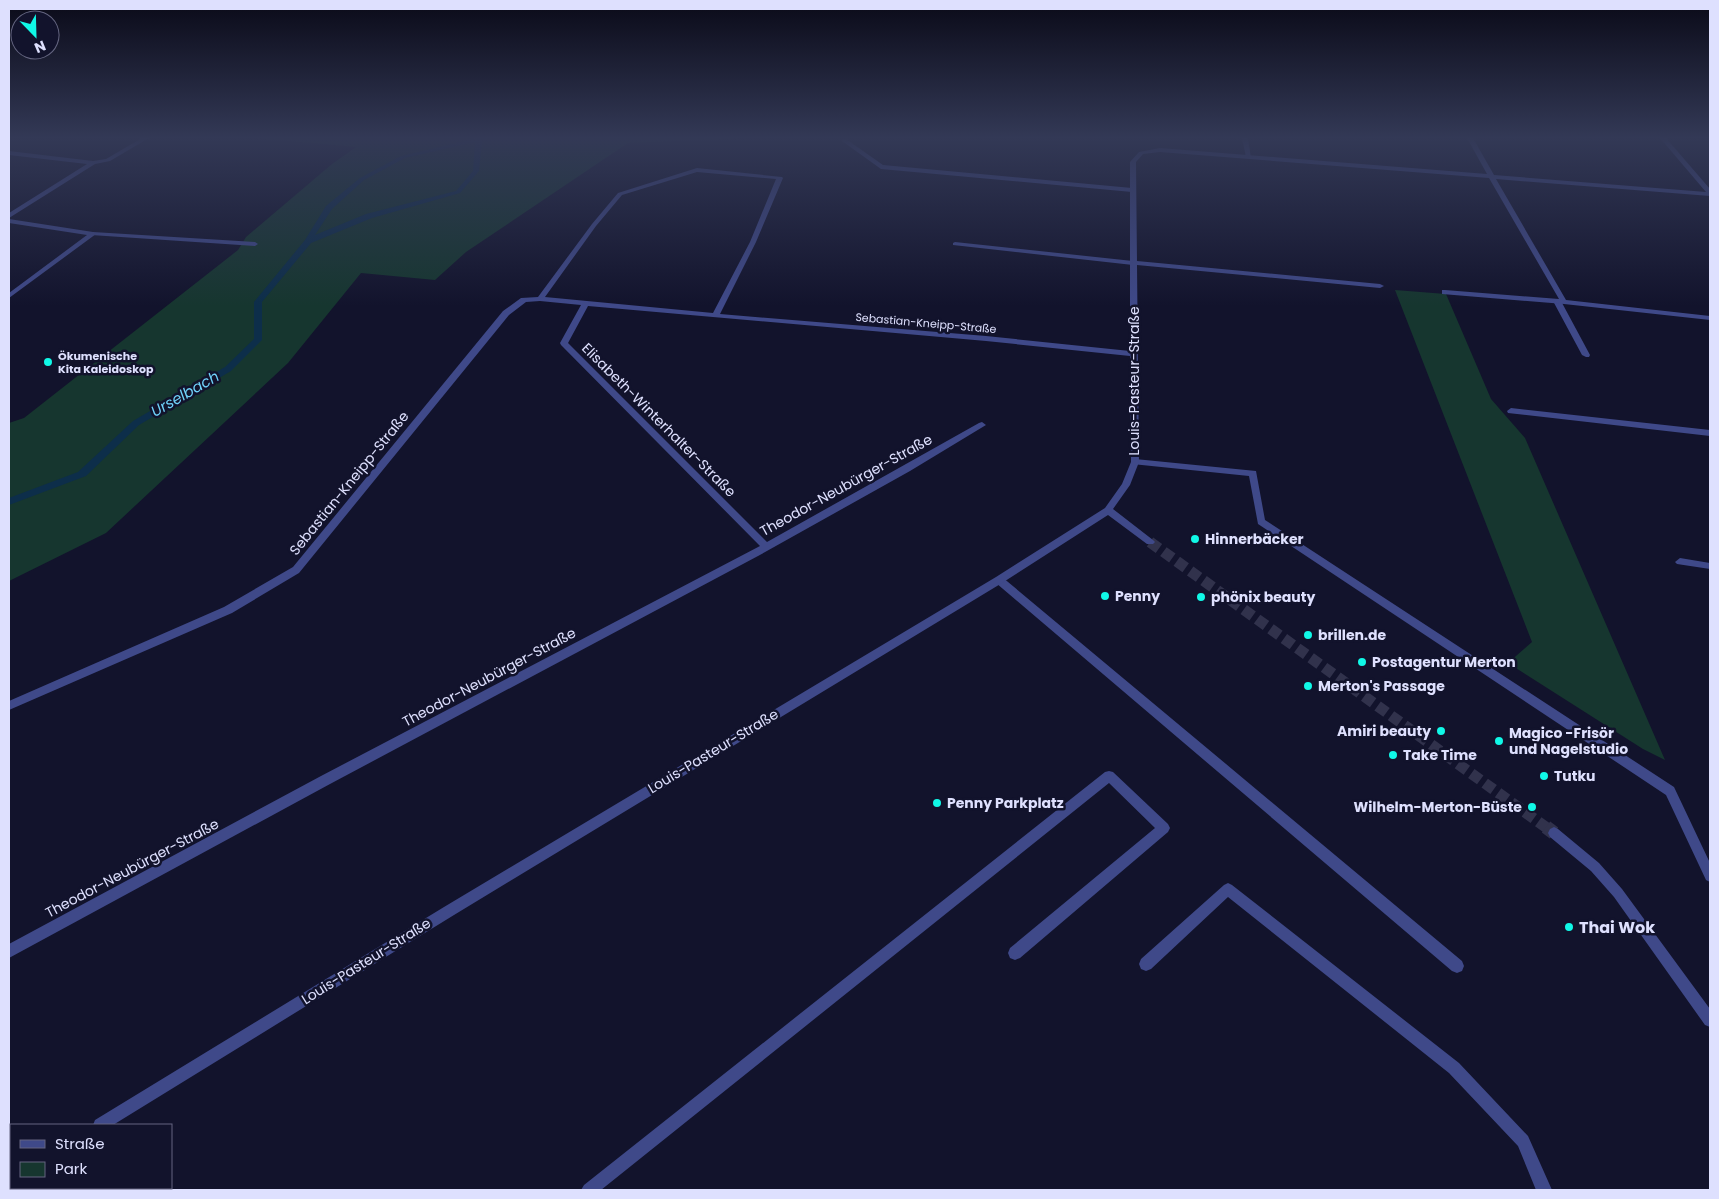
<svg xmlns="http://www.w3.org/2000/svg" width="1719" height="1199" font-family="Poppins,sans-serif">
<rect width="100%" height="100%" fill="#12132c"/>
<path fill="#16362f" d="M 256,138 L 745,138 L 628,143 L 466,252 L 435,280 L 361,273 L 288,363 L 106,533 L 9,581 L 9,423 L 24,418 L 238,250 L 246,237 L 332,164 L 356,147 Z
M 1395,290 L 1446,294 L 1491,399 L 1525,438 L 1665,760 L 1643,749 L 1508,663 L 1532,642 Z"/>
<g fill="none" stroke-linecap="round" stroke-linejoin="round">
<path fill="#0d2e4a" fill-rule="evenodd" d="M 477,138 L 488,138 L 482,141 L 479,171 L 460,193 L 372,218 L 311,243 L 262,302 L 262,340 L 231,371 L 139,425 L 86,476 L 9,505 L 9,498 L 78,472 L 133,421 L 225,367 L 254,339 L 254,302 L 305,240 L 326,206 L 360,178 L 401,156 ZM 475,142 L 473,171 L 456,191 L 366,214 L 315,235 L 332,209 L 364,180 L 405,158 Z"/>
<path stroke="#31324c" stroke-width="11" stroke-dasharray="11 5.5" stroke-linecap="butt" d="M 1150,542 L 1547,828"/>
<path stroke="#31324c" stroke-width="14" stroke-dasharray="14 7" stroke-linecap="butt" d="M 1546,827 L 1554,833"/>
<path fill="#3f4989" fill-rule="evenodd" d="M 1242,138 L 1248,138 L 1251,158 L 1246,157 Z
M 842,139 L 846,139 L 883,165 L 1132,188 L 1135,190 L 1132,192 L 881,169 L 842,141 Z
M 93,232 L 255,242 L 258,244 L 255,246 L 91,235 L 90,234 Z
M 955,242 L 1133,261 L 1136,263 L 1133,265 L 953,245 L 953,243 Z
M 1554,299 L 1561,301 L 1590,355 L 1589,357 L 1586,357 L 1582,355 L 1553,301 Z
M 1511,408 L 1710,430 L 1710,436 L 1508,413 L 1507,411 Z
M 1135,459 L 1256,471 L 1265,520 L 1674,787 L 1710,863 L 1710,882 L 1706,880 L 1666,795 L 1258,524 L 1249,476 L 1132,464 L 1131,462 L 1132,460 Z
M 1680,558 L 1710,563 L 1710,569 L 1677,564 L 1675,562 Z
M 999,576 L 1002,577 L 1462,961 L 1464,966 L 1462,971 L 1457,973 L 1452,971 L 996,583 L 994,580 Z
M 1109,771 L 1113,772 L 1168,824 L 1170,828 L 1168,832 L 1020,958 L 1015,960 L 1010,958 L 1008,953 L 1010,948 L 1155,828 L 1109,783 L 601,1190 L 581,1190 L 584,1185 L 1105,772 Z
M 1228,883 L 1232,885 L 1459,1063 L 1528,1136 L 1552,1190 L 1536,1190 L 1518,1146 L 1449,1073 L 1228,897 L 1151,969 L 1146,971 L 1141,969 L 1139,964 L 1141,959 L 1224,885 Z"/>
<path fill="#3f4989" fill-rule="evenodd" d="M 142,138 L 149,138 L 110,161 L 95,164 L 9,218 L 9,213 L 87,164 L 9,155 L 9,151 L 93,161 L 106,159 Z
M 1467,138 L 1473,138 L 1494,175 L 1706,192 L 1660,138 L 1666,138 L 1710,189 L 1710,196 L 1496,179 L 1566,300 L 1710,316 L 1710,320 L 1564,304 L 1442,294 L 1442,290 L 1445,290 L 1559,299 L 1489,178 L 1160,152 L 1143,154 L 1136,162 L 1137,261 L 1380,284 L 1384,286 L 1380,288 L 1137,265 L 1139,462 L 1130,485 L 1113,509 L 1153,540 L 1155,542 L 1153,544 L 1147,544 L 1108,515 L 1002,583 L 454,915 L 113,1125 L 93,1125 L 95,1120 L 444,907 L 996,577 L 1105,508 L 1122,484 L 1131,462 L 1130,356 L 986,341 L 588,306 L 568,343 L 767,542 L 979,423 L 982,422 L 986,425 L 910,471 L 758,556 L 330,784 L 9,958 L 9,944 L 321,776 L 760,546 L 561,345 L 560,343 L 581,305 L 540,301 L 526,302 L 509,315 L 299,573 L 232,613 L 9,710 L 9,701 L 224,607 L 293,567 L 503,311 L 521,298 L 538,297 L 592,224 L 618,193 L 697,168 L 782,177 L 783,178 L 756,242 L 720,314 L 986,336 L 1130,351 L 1130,162 L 1139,152 L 1160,148 L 1487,174 ZM 697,172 L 776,179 L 750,242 L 713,313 L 545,297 L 596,226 L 622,195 Z
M 9,219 L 93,232 L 96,234 L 9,298 L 9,293 L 87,235 L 9,223 Z
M 1554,827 L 1558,829 L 1599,863 L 1622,889 L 1710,1009 L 1710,1027 L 1705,1025 L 1614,897 L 1591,871 L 1550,837 L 1548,833 L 1550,829 Z
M 11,1172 L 11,1188 L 9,1189 L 9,1173 Z"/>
</g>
<linearGradient id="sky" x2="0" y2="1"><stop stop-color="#0a0a18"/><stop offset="0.45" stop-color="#333956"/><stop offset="1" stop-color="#333956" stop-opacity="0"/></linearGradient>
<rect width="1719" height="306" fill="url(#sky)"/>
<g fill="#10f8e7" stroke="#12132c" stroke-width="2">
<circle cx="48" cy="362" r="5"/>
<circle cx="1195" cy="539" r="5"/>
<circle cx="1105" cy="596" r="5"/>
<circle cx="1201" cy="597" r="5"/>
<circle cx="1308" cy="635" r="5"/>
<circle cx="1362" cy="662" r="5"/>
<circle cx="1308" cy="686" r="5"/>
<circle cx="1441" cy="731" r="5"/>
<circle cx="1499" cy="741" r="5"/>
<circle cx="1393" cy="755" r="5"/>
<circle cx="1544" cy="776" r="5"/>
<circle cx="937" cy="803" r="5"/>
<circle cx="1532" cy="807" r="5"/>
<circle cx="1569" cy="927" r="5"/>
</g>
<g text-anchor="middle" stroke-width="5" stroke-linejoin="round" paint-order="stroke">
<g font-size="11" fill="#dee0fe" stroke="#12132c">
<text transform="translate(926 323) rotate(5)" y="4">Sebastian-Kneipp-Straße</text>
</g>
<g font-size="11" font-weight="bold" fill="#dee0fe" stroke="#12132c" text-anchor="start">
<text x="58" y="360">Ökumenische<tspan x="58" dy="13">Kita Kaleidoskop</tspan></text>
</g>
<g font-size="14" fill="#dee0fe" stroke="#12132c">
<text transform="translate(1134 381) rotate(-90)" y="5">Louis-Pasteur-Straße</text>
<text transform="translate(659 420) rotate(45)" y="5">Elisabeth-Winterhalter-Straße</text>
<text transform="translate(349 483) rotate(-51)" y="5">Sebastian-Kneipp-Straße</text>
<text transform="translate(846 485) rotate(-29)" y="5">Theodor-Neubürger-Straße</text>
<text transform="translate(489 677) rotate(-28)" y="5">Theodor-Neubürger-Straße</text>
<text transform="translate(713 751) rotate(-31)" y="5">Louis-Pasteur-Straße</text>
<text transform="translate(132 868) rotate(-28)" y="5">Theodor-Neubürger-Straße</text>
<text transform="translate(366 961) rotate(-32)" y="5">Louis-Pasteur-Straße</text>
</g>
<g font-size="14" font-weight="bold" fill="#dee0fe" stroke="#12132c" text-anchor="start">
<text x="1205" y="544">Hinnerbäcker</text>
<text x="1115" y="601">Penny</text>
<text x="1211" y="602">phönix beauty</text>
<text x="1318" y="640">brillen.de</text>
<text x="1372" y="667">Postagentur Merton</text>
<text x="1318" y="691">Merton's Passage</text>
<text x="1431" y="736" text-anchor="end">Amiri beauty</text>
<text x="1509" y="738">Magico -Frisör<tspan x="1509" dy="16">und Nagelstudio</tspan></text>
<text x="1403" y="760">Take Time</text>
<text x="1554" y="781">Tutku</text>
<text x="947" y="808">Penny Parkplatz</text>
<text x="1522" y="812" text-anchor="end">Wilhelm-Merton-Büste</text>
</g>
<g font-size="15" font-style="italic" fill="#70d3fb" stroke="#12132c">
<text transform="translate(185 394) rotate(-30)" y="5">Urselbach</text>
</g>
<g font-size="16" font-weight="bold" fill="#dee0fe" stroke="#12132c" text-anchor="start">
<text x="1579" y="933">Thai Wok</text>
</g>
</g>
<rect width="1719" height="1199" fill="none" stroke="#dee0fe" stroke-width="20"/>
<rect x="10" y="1124" width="162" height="65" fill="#12132c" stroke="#646580"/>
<rect x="20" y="1140" width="25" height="8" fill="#3f4989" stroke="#646580"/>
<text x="55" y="1149" font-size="15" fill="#dee0fe">Straße</text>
<rect x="20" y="1162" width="25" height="15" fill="#16362f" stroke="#646580"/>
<text x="55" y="1174" font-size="15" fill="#dee0fe">Park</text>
<g transform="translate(35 35) rotate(157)"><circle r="24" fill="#12132c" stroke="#646580"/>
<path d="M0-4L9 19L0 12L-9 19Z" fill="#10f8e7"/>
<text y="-8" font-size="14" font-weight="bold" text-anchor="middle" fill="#dee0fe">N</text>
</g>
</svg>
